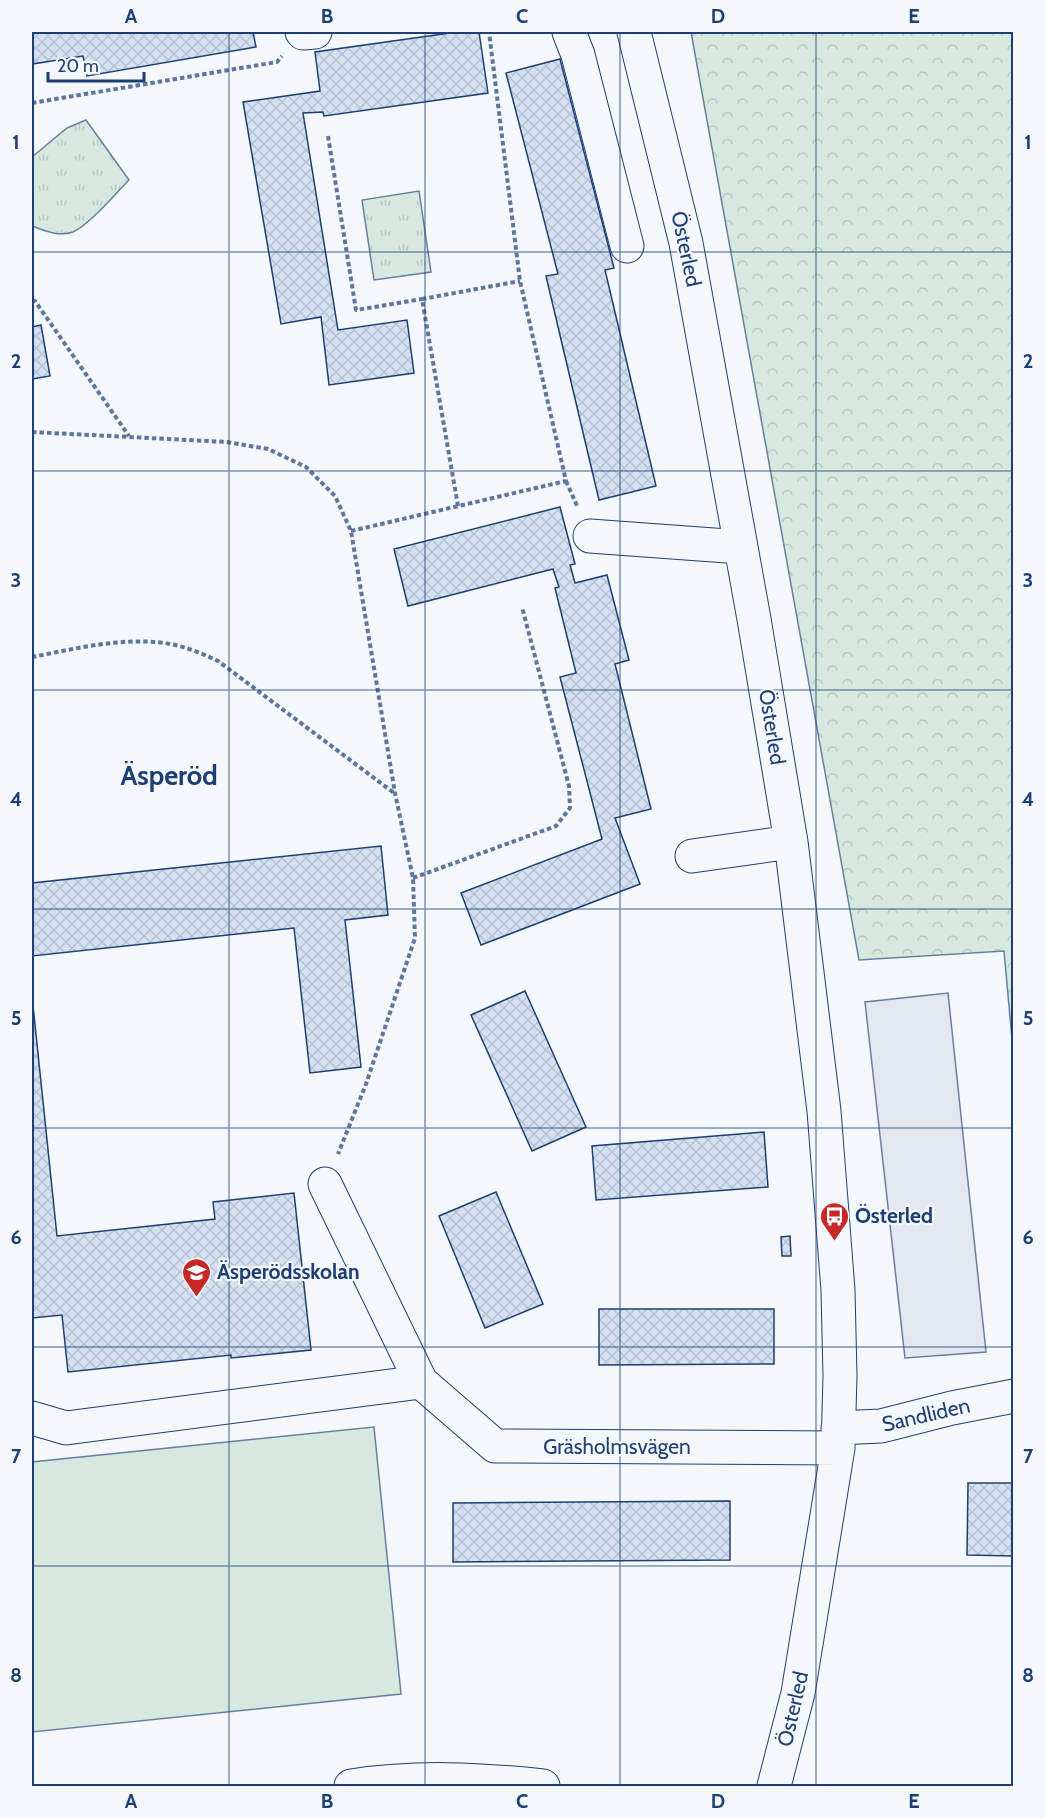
<svg xmlns="http://www.w3.org/2000/svg" width="1045" height="1818" font-family="Cabin,sans-serif">
<defs>
<pattern id="forest-crowns" width="20" height="18" patternUnits="userSpaceOnUse" patternTransform="scale(1.5)"><rect width="20" height="18" fill="#d7e8df"/><path d="M2 6a3 3 0 1 1 6 0M12 15a3 3 0 1 1 6 0" fill="none" stroke="#b8c8c3"/></pattern>
<pattern id="park-tufts" width="24" height="20" patternUnits="userSpaceOnUse" patternTransform="scale(1.5)"><rect width="24" height="20" fill="#d7e8df"/><path d="M3 7l-1-3M5 7V3M7 7l1-3M15 17l-1-3M17 17v-4M19 17l1-3" fill="none" stroke="#b8c8c3"/></pattern>
<pattern id="building-cross-hatch" width="8" height="8" patternUnits="userSpaceOnUse" patternTransform="scale(1.5)"><rect width="8" height="8" fill="#d5e0f0"/><path d="M0 0l8 8M0 8l8-8" fill="none" stroke="#b6c1d1"/></pattern>
</defs>
<rect width="100%" height="100%" fill="#f4f7fb"/>
<path fill="url(#forest-crowns)" stroke="#687fa3" stroke-width="1.5" d="M 691,32 L 1013,32 L 1013,1050 L 1004,951 L 859,960 Z"/>
<path fill="url(#park-tufts)" stroke="#687fa3" stroke-width="1.5" d="M 86,120 L 129,180 C 116,193 88,226 73,232 C 59,237 45,231 32,226 L 32,157 L 67,128 Z
M 419,191 L 431,272 L 374,280 L 362,200 Z"/>
<path fill="#d7e8df" stroke="#687fa3" stroke-width="1.5" d="M 374,1427 L 401,1694 L 32,1732 L 32,1462 Z"/>
<path fill="#e3e8f0" stroke="#687fa3" stroke-width="1.5" d="M 948,993 L 986,1352 L 905,1358 L 865,1002 Z"/>
<path fill="url(#building-cross-hatch)" stroke="#1d3f73" stroke-width="1.5" d="M 32,32 L 256,32 L 253,32 L 256,47 L 87,76 L 83,56 L 32,64 Z
M 457,32 L 479,32 L 488,93 L 324,116 L 323,112 L 303,113 L 338,330 L 407,320 L 414,373 L 329,385 L 321,317 L 281,324 L 243,102 L 320,91 L 315,52 Z
M 560,59 L 614,268 L 605,270 L 656,486 L 599,500 L 546,276 L 558,274 L 506,73 Z
M 41,325 L 50,376 L 32,379 L 32,327 Z
M 560,507 L 575,564 L 570,565 L 575,583 L 607,575 L 629,660 L 615,664 L 651,809 L 615,818 L 640,884 L 481,945 L 461,893 L 602,839 L 560,677 L 576,673 L 555,588 L 559,587 L 553,569 L 408,606 L 394,549 Z
M 381,846 L 388,915 L 345,920 L 361,1067 L 310,1073 L 294,928 L 32,956 L 32,883 Z
M 525,991 L 586,1127 L 532,1151 L 471,1015 Z
M 32,996 L 57,1236 L 215,1219 L 213,1202 L 294,1193 L 311,1350 L 231,1358 L 231,1355 L 68,1372 L 62,1315 L 32,1318 Z
M 764,1132 L 768,1187 L 596,1200 L 592,1146 Z
M 496,1192 L 543,1304 L 485,1328 L 439,1216 Z
M 790,1236 L 791,1256 L 782,1256 L 781,1237 Z
M 599,1309 L 774,1309 L 774,1364 L 599,1365 Z
M 968,1483 L 1014,1483 L 1014,1556 L 967,1555 Z
M 730,1501 L 730,1560 L 453,1562 L 453,1503 Z"/>
<g fill="none" stroke-linecap="round" stroke-linejoin="round">
<defs>
<path id="minor" d="M 302,32 L 303,33 L 315,32
M 569,32 L 578,55 L 627,246
M 634,32 L 686,243 L 754,619 L 791,842 L 824,1111 L 838,1290 L 840,1376 L 838,1448 L 798,1693 L 774,1786
M 590,536 L 741,547
M 692,856 L 791,842
M 325,1184 L 421,1382
M 32,1418 L 66,1428 L 421,1382 L 495,1446 L 838,1448
M 838,1428 L 881,1426 L 952,1408 L 1014,1396
M 351,1786 C 416,1776 478,1779 543,1786"/>
</defs>
<use href="#minor" stroke="#1d3f73" stroke-width="35"/>
<path stroke="#5e769c" stroke-width="4" stroke-dasharray="4.5 3" stroke-linecap="butt" d="M 32,103 L 277,62 L 282,56
M 328,136 L 356,310 L 422,299
M 32,301 L 35,301 L 129,436
M 32,432 L 227,442 L 268,449 L 306,467 L 335,496 L 351,531 L 395,793 L 413,878 L 415,938 L 366,1084 L 338,1154
M 566,481 L 578,508
M 458,506 L 422,299 L 520,281
M 351,531 L 566,481 L 520,281 L 489,32
M 32,657 C 74,649 121,637 165,643 C 184,646 201,653 218,661 L 394,793
M 413,878 L 556,826 L 570,808 L 569,786 L 522,607"/>
<use href="#minor" stroke="#f4f7fb" stroke-width="33"/>
</g>
<path fill="none" stroke="#1d3f73" stroke-width="1.5" stroke-opacity="0.55" d="M 229,32 L 229,1786M 425,32 L 425,1786M 620,32 L 620,1786M 816,32 L 816,1786M 32,252 L 1014,252M 32,471 L 1014,471M 32,690 L 1014,690M 32,909 L 1014,909M 32,1128 L 1014,1128M 32,1347 L 1014,1347M 32,1566 L 1014,1566"/>
<defs>
<symbol id="bus-pin" viewBox="-11 -11 22 30"><path d="M0 17L-7.5 6A9.5 9.5 0 1 1 7.5 6Z" fill="#c62828" stroke="#f4f7fb"/><path d="M-5-6H5V4H4V6H2V4H-2V6H-4V4H-5ZM-3.5-4V0h7V-4ZM-3.5 1.2v1.5H-2V1.2ZM2 1.2v1.5H3.5V1.2Z" fill="#fff"/></symbol>
<symbol id="school-pin" viewBox="-11 -11 22 30"><path d="M0 17L-7.5 6A9.5 9.5 0 1 1 7.5 6Z" fill="#c62828" stroke="#f4f7fb"/><path d="M0-5L7-2L0 1L-7-2ZM-4 1L0 2.5L4 1V4Q0 6-4 4Z" fill="#fff"/></symbol>
</defs>
<g fill-rule="evenodd">
<use href="#bus-pin" x="818" y="1200" width="33" height="45"/>
<use href="#school-pin" x="180" y="1256" width="33" height="45"/>
</g>
<g text-anchor="middle" stroke-width="4.5" stroke-linejoin="round" paint-order="stroke">
<g font-size="21" fill="#1d3f73" stroke="#f4f7fb">
<text transform="translate(686 249) rotate(78)" y="7">Österled</text>
<text transform="translate(772 727) rotate(81)" y="7">Österled</text>
<text transform="translate(926 1415) rotate(-13)" y="7">Sandliden</text>
<text x="617" y="1454">Gräsholmsvägen</text>
<text transform="translate(793 1709) rotate(-77)" y="7">Österled</text>
</g>
<g font-size="21" font-weight="bold" fill="#1d3f73" stroke="#f4f7fb" text-anchor="start">
<text x="855" y="1223">Österled</text>
<text x="217" y="1279">Äsperödsskolan</text>
</g>
<g font-size="27" font-weight="bold" fill="#1d3f73" stroke="#f4f7fb">
<text x="169" y="785">Äsperöd</text>
</g>
</g>
<rect width="1045" height="1818" fill="none" stroke="#f4f7fb" stroke-width="66"/>
<path d="M48 72v9h96v-9" fill="none" stroke="#1d3f73" stroke-width="3"/>
<text x="57" y="72" font-size="18" fill="#1d3f73" stroke="#f4f7fb" stroke-width="4.5" paint-order="stroke">20 m</text>
<rect x="33" y="33" width="979" height="1752" fill="none" stroke="#1d3f73" stroke-width="2"/>
<g font-size="20" text-anchor="middle" font-weight="bold" fill="#1d3f73">
<text x="131" y="23">A</text>
<text x="327" y="23">B</text>
<text x="522" y="23">C</text>
<text x="718" y="23">D</text>
<text x="914" y="23">E</text>
<text x="16" y="149">1</text>
<text x="1028" y="149">1</text>
<text x="16" y="368">2</text>
<text x="1028" y="368">2</text>
<text x="16" y="587">3</text>
<text x="1028" y="587">3</text>
<text x="16" y="806">4</text>
<text x="1028" y="806">4</text>
<text x="16" y="1025">5</text>
<text x="1028" y="1025">5</text>
<text x="16" y="1244">6</text>
<text x="1028" y="1244">6</text>
<text x="16" y="1463">7</text>
<text x="1028" y="1463">7</text>
<text x="16" y="1682">8</text>
<text x="1028" y="1682">8</text>
<text x="131" y="1808">A</text>
<text x="327" y="1808">B</text>
<text x="522" y="1808">C</text>
<text x="718" y="1808">D</text>
<text x="914" y="1808">E</text>
</g>
</svg>
